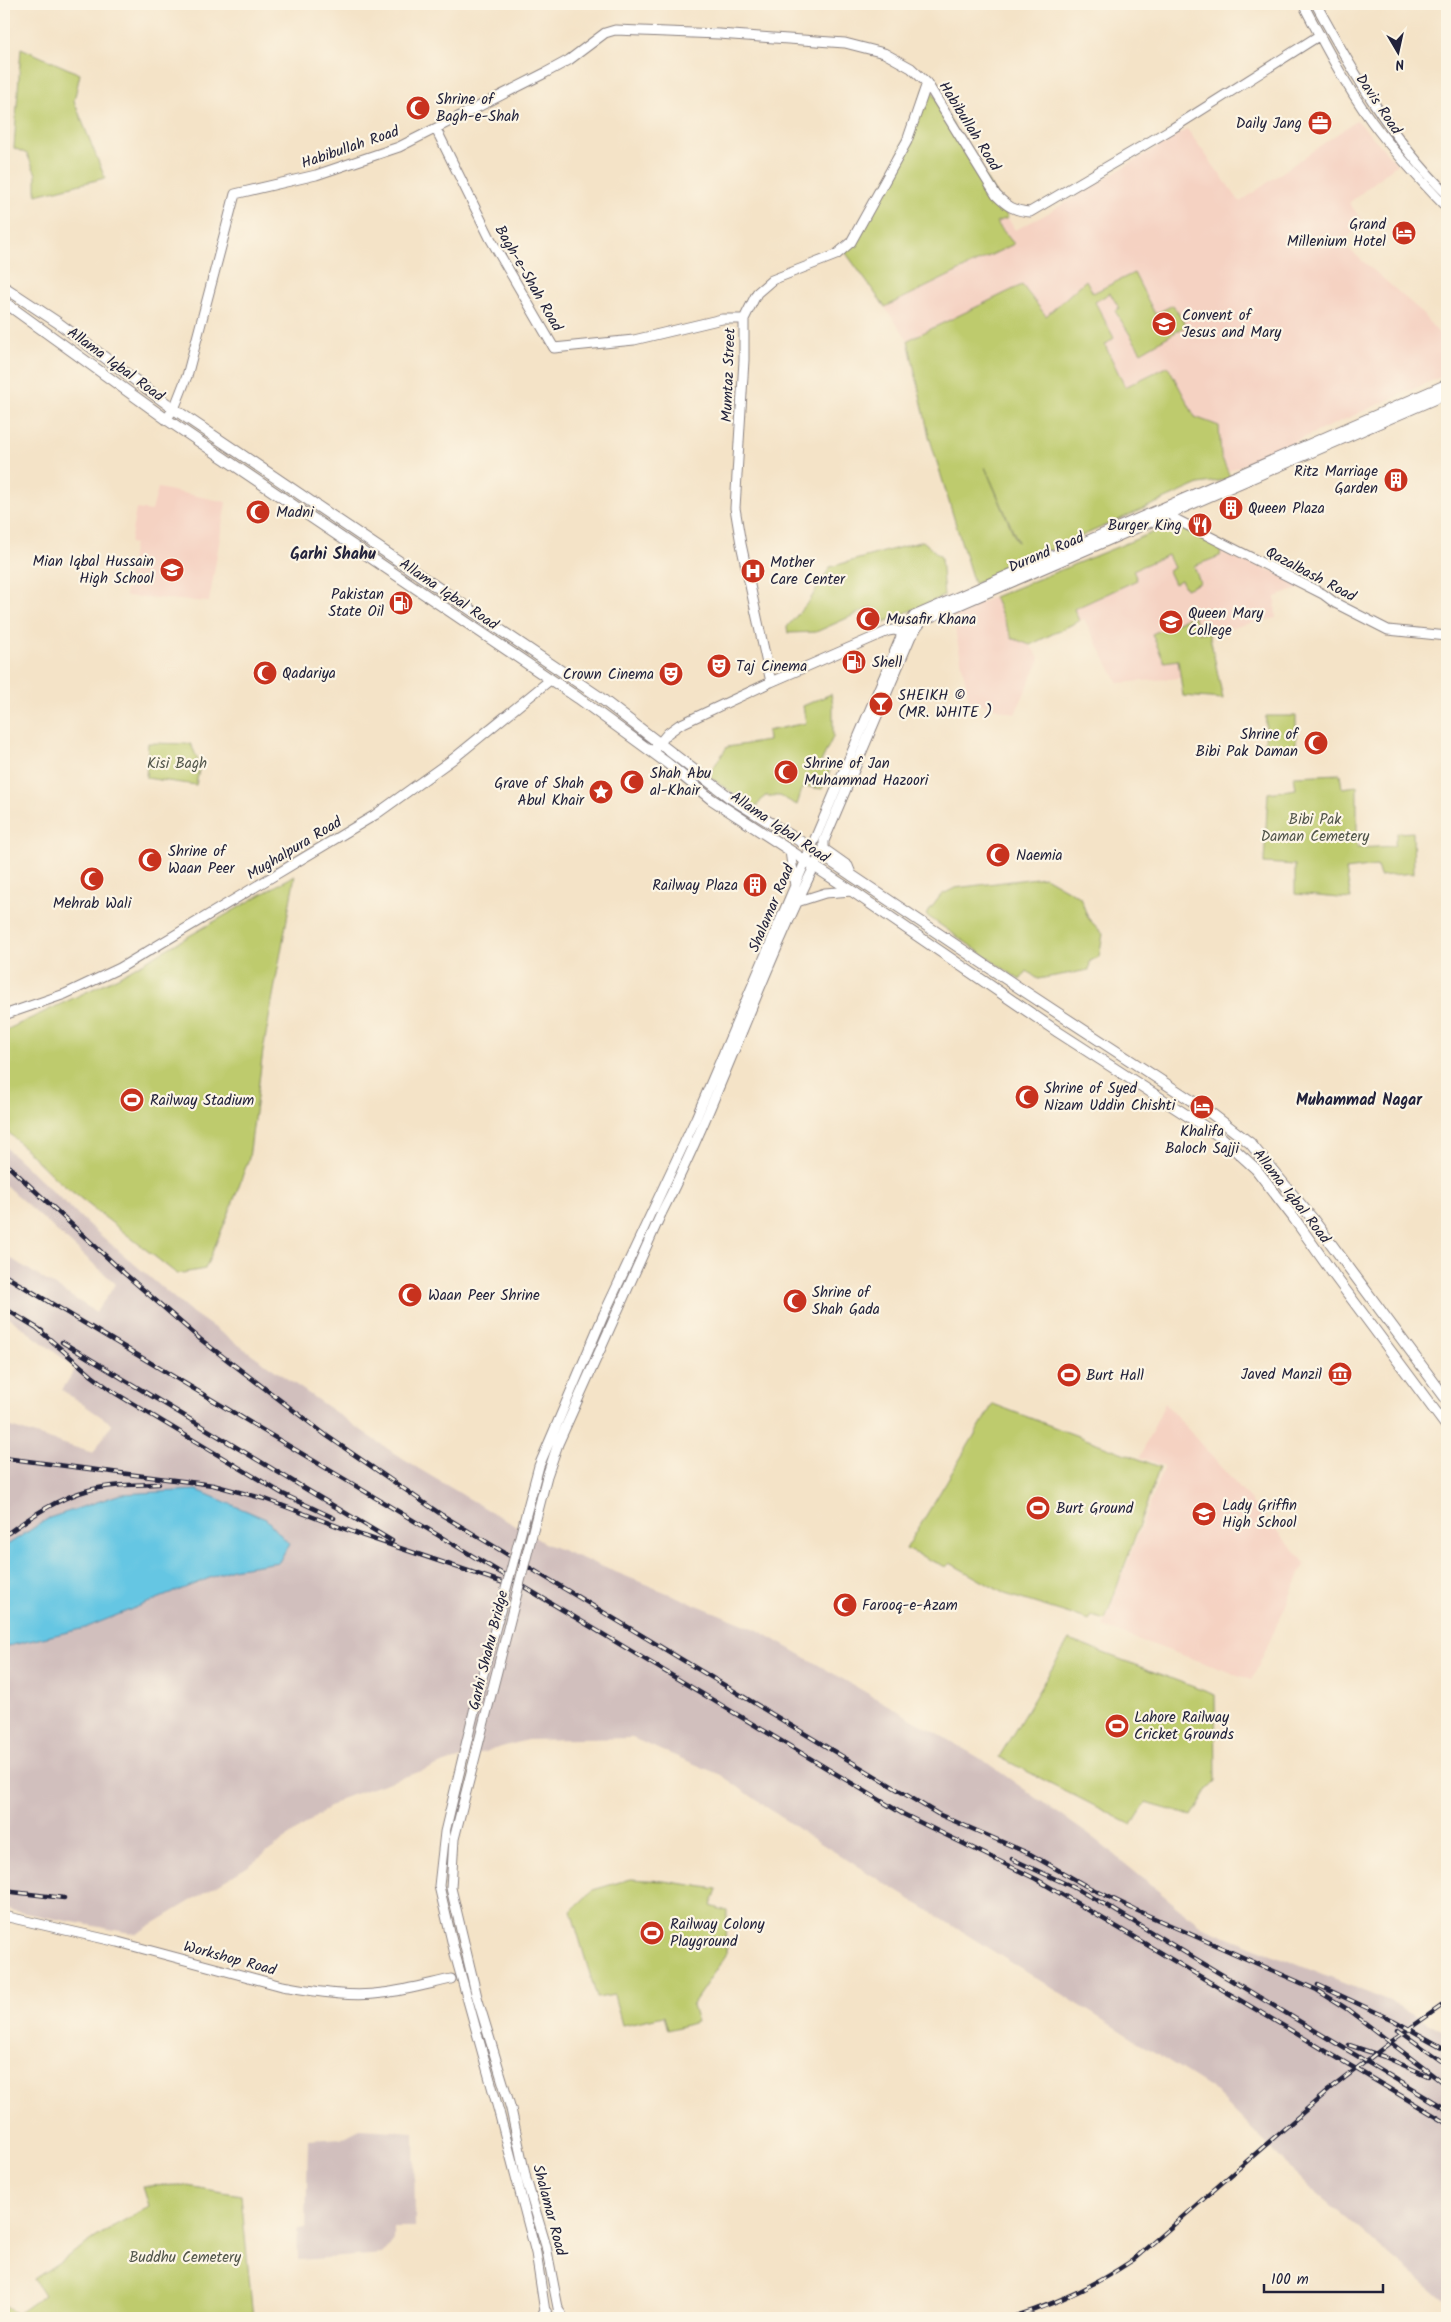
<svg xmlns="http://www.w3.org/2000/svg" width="1451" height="2322" font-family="Kalam,sans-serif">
<rect width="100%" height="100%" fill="#fcf5e5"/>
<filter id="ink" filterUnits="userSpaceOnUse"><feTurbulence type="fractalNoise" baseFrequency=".02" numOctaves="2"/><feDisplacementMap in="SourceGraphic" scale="10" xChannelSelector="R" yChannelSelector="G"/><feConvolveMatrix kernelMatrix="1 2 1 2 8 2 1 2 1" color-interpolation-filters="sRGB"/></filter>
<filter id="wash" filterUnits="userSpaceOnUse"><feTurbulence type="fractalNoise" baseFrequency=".0096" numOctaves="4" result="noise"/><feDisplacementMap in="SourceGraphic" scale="20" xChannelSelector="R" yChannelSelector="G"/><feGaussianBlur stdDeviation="1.12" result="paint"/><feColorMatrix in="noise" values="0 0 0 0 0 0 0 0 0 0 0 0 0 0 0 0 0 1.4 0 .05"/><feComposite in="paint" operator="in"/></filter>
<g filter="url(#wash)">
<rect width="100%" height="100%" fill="#f4e3c7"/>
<path fill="#f5d2c2" d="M 927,83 L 1015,230 L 1043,216 L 1187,129 L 1240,202 L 1357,120 L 1397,164 L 1349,203 L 1364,222 L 1342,243 L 1417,308 L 1447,343 L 1447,374 L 974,584 L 928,429 L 908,340 L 843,249 L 890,175 Z
M 158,488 L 226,502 L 209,602 L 125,596 L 134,544 L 130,543 L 136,509 L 152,511 Z
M 1159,530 L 1289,577 L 1307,586 L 1275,597 L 1276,618 L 1209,632 L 1223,699 L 1183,696 L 1181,678 L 1118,683 L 1084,619 L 1030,645 L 1040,659 L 1015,714 L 969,700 L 952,614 Z
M 1165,1403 L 1305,1563 L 1252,1680 L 1103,1627 L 1164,1466 L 1140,1457 Z"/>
<path fill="#d1bfbd" d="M 4,1146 L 91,1227 L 187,1309 L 404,1460 L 544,1543 L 756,1629 L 983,1760 L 1096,1840 L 1201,1926 L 1393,2003 L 1447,2033 L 1447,2303 L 1309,2187 L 1210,2087 L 798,1829 L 721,1775 L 632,1738 L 527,1740 L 448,1762 L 340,1799 L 247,1867 L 136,1934 L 4,1909 L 4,1425 L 93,1453 L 112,1424 L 62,1390 L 76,1368 L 4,1314 L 4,1254 L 96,1312 L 116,1284 L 4,1184 Z
M 360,2129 L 414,2132 L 415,2227 L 394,2227 L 394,2240 L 383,2254 L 298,2260 L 297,2229 L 306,2228 L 308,2140 L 342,2138 Z"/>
<path fill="#becb6d" stroke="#707654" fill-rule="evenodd" d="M 21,48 L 80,74 L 74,101 L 105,178 L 36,195 L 36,174 L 27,154 L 14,148 Z
M 927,83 L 996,195 L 1008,218 L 996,222 L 1014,244 L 885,307 L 843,249 L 890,175 Z
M 1134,273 L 1155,314 L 1173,305 L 1186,326 L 1141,352 L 1115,311 L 1119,308 L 1110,293 L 1095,302 L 1114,338 L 1105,345 L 1125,387 L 1168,366 L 1195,417 L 1219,426 L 1221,456 L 1231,479 L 1199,484 L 974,584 L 929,436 L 908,340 L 1022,285 L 1046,316 L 1086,280 L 1093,293 ZM 985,467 L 1018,542 L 1017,542 Z
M 1184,523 L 1222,543 L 1220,556 L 1194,566 L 1200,583 L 1186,589 L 1181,580 L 1174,584 L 1168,571 L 1174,568 L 1168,555 L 1133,570 L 1137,580 L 1074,609 L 1079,621 L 1030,645 L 1012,638 L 994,597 L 1159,530 Z
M 923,541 L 941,557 L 944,596 L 880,624 L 872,607 L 816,632 L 788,633 L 787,627 L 810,600 L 830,567 Z
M 1193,615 L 1199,633 L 1209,632 L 1223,699 L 1183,696 L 1178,660 L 1164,662 L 1152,634 Z
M 831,694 L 833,704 L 833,737 L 819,766 L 830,770 L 822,789 L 803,786 L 797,805 L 780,796 L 765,796 L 755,808 L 708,776 L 727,747 L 768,741 L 767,731 L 806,723 L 803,706 Z
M 1266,716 L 1296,716 L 1296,748 L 1265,747 Z
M 148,743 L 191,744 L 200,765 L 196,785 L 146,778 Z
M 1340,774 L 1342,788 L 1357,786 L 1357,848 L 1394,846 L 1397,833 L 1413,832 L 1414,873 L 1380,876 L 1377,866 L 1346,870 L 1351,899 L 1295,894 L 1295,865 L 1264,863 L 1268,793 L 1296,789 L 1294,776 Z
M 295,875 L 263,1051 L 249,1158 L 229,1213 L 205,1269 L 177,1274 L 56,1179 L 4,1128 L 4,1031 L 118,977 Z
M 1045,877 L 1080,897 L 1088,918 L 1103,934 L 1099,957 L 1090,961 L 1089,970 L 1038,979 L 1027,971 L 1020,980 L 926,915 L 941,895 L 955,888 Z
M 993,1404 L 1160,1467 L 1105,1620 L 1092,1616 L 1089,1620 L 1005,1594 L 950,1563 L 946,1567 L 906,1549 Z
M 1069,1640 L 1215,1695 L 1216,1781 L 1208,1789 L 1192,1816 L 1146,1803 L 1132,1825 L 999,1757 Z
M 630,1879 L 664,1881 L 717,1889 L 711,1906 L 727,1911 L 726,1955 L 692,2005 L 697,2022 L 668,2030 L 664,2016 L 622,2025 L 614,1995 L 597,1998 L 571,1911 L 593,1890 Z
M 181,2185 L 241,2195 L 253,2318 L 4,2318 L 4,2306 L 17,2314 L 44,2295 L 34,2279 L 110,2228 L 149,2207 L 143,2186 Z"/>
<path fill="#65c6e3" stroke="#44748f" d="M 197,1490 L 266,1519 L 289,1544 L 279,1562 L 232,1569 L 85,1628 L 4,1647 L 4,1547 L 49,1518 L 121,1494 Z"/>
</g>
<g filter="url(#ink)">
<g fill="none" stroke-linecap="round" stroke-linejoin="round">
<defs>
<path id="secondary" d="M 1303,4 C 1324,44 1346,86 1372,122 C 1395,153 1421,181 1447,208
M 1316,4 C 1353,72 1391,139 1447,194
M 436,129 L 490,238 L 554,348 L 634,340 L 722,319 L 744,319
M 166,419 L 174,409 L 187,376 L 235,194 L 316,175 L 399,147 L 545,73 L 569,60 L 605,33 L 615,30 L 719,34 L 845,43 L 884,53 L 911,68 L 927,83 L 996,195 C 1007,206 1014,211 1030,212 L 1173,128 L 1320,35
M 1172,512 L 1175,519 L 1323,594 L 1335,603 L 1388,630 L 1447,636
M 771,682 L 741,544 L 735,508 L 744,360 L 744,319 L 757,293 L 772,280 L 836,255 L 851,242 L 907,141 L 927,83
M 652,752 L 668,733 L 679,725 L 771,682 L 888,631 L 894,630 L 907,634
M 790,851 L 795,886
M 852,876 L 848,866 L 824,849 L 824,841 L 911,636 L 922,621 L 1447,394
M 800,901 L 825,893 L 852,891
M 4,1015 L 65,994 L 120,968 L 375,815 L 453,759 L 550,680
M 661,1214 C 721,1097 761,971 820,855
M 604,1314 L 696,1118 L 903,632 L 914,616 L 1447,384
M 4,1916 L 118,1942 L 282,1986 C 314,1991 350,1998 383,1993 C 406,1990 428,1984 451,1979
M 511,2109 L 526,2179 L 546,2246 L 560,2318
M 499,2112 L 536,2253 L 546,2318"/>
<path id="primary" d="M 4,287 L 57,322 L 174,409 L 598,696 L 729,797 L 811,848 L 1021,989 L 1212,1114 L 1250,1143 L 1312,1218 L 1447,1400
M 4,302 L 166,419 L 578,698 L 667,763 L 711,799 L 852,891 L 1058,1032 L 1222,1138 L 1256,1169 L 1293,1217 L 1334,1275 L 1447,1427
M 560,2313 L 563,2318
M 540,2318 L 546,2312"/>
</defs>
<use href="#secondary" stroke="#8b8281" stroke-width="11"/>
<use href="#primary" stroke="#8b8281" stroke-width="12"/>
<use href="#secondary" stroke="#fff" stroke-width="9"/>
<use href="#primary" stroke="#fff" stroke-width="10"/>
<defs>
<path id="rail" d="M 4,1162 L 124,1273 L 200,1339 L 327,1436 L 442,1515 L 938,1814 L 1030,1854 L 1088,1887
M 4,1275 L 903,1814 L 1036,1879 L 1447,2123
M 4,1308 L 42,1331
M 37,1328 L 92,1376 L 115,1393 L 283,1494 L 334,1518
M 62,1342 L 392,1541
M 4,1458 L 213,1485 L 265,1499 L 361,1535 L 510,1585
M 4,1536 C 30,1517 58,1498 89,1490 C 111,1484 136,1485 159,1484
M 1012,1859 L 1073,1887 L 1111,1908 L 1447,2110
M 1084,1885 L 1134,1909
M 4,1891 L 64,1898
M 1129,1907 L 1317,1990 L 1347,2009 L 1447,2086
M 1318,1985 L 1393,2020 L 1447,2050
M 1398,2030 L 1447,2065
M 1349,2045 L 1385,2057 L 1428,2076
M 1009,2318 C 1055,2305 1094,2286 1133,2260 L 1329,2090 L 1396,2038 L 1447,2002"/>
</defs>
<use href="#rail" stroke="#22223b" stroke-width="4.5"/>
<use href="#rail" stroke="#fcf5e5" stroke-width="2.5" stroke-dasharray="8" stroke-linecap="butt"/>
<defs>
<path id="secondary-bridge" d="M 511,2109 L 477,1997 L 451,1888 L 454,1839 L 547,1476 L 558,1444 L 661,1214
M 499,2112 L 455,1954 L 439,1886 L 445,1832 L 482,1678 L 539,1466 L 604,1314"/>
</defs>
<use href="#secondary-bridge" stroke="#8b8281" stroke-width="11" stroke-linecap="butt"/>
<use href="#secondary-bridge" stroke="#fff" stroke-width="9"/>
</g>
</g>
<defs>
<symbol id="mosque-disc" viewBox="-11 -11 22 22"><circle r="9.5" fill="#c8321e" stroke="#fcf5e5"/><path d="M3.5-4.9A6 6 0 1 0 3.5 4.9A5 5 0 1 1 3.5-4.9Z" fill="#fff"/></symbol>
<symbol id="office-disc" viewBox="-11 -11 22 22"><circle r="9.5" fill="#c8321e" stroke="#fcf5e5"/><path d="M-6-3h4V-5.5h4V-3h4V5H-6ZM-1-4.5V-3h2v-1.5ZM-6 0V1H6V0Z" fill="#fff"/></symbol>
<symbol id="hotel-disc" viewBox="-11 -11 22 22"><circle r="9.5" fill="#c8321e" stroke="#fcf5e5"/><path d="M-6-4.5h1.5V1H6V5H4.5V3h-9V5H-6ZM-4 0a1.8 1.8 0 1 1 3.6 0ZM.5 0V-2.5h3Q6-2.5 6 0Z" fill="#fff"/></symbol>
<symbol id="school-disc" viewBox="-11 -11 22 22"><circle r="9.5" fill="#c8321e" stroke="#fcf5e5"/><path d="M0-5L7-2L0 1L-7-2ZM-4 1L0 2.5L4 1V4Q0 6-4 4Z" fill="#fff"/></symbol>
<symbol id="building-disc" viewBox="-11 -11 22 22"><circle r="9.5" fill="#c8321e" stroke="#fcf5e5"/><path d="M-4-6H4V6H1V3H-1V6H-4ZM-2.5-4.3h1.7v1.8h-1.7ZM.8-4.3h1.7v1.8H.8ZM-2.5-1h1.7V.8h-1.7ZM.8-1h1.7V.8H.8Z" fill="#fff"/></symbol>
<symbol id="restaurant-disc" viewBox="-11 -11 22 22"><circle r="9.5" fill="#c8321e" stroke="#fcf5e5"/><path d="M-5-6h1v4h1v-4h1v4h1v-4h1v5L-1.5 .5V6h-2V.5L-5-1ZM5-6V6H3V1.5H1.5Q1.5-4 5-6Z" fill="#fff"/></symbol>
<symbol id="hospital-disc" viewBox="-11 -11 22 22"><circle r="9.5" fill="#c8321e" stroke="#fcf5e5"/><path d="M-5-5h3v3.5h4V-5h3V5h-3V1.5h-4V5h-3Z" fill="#fff"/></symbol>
<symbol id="fuel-disc" viewBox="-11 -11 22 22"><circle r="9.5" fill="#c8321e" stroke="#fcf5e5"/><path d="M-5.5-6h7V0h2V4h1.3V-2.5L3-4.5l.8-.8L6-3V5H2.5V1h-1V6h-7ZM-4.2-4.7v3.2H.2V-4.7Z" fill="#fff"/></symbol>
<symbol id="university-disc" viewBox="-11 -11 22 22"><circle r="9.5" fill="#c8321e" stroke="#fcf5e5"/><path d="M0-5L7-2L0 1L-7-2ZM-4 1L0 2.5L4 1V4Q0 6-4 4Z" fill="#fff"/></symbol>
<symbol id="theatre-disc" viewBox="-11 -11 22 22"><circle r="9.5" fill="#c8321e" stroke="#fcf5e5"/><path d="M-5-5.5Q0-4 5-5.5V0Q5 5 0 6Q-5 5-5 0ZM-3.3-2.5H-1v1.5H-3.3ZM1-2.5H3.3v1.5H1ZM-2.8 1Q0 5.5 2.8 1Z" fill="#fff"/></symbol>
<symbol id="bar-disc" viewBox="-11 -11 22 22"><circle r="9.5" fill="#c8321e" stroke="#fcf5e5"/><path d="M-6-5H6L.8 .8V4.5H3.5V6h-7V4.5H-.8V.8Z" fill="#fff"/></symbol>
<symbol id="sight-disc" viewBox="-11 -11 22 22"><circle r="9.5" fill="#c8321e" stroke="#fcf5e5"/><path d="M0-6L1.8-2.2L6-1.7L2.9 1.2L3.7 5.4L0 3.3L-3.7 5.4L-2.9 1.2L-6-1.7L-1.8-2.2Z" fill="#fff"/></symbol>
<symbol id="stadium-disc" viewBox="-11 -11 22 22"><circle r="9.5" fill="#c8321e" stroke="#fcf5e5"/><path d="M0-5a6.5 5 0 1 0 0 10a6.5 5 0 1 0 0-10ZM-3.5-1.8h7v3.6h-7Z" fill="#fff"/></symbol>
<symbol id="museum-disc" viewBox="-11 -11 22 22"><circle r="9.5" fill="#c8321e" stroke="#fcf5e5"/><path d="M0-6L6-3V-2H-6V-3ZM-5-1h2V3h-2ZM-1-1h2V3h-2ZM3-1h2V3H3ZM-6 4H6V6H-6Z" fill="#fff"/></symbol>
</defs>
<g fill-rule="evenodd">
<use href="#mosque-disc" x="404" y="94" width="28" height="28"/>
<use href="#office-disc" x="1306" y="109" width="28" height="28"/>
<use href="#hotel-disc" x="1390" y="219" width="28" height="28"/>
<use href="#school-disc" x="1150" y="310" width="28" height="28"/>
<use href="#building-disc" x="1382" y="466" width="28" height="28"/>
<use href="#building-disc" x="1217" y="494" width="28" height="28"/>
<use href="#mosque-disc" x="244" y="498" width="28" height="28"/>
<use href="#restaurant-disc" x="1186" y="511" width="28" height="28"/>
<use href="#school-disc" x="158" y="556" width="28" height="28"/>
<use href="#hospital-disc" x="739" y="557" width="28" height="28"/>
<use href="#fuel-disc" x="387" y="589" width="28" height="28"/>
<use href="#mosque-disc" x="854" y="605" width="28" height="28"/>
<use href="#university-disc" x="1157" y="608" width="28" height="28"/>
<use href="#fuel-disc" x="840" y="648" width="28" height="28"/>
<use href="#theatre-disc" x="705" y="652" width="28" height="28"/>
<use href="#mosque-disc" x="251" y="659" width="28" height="28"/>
<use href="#theatre-disc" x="657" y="660" width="28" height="28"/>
<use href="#bar-disc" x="867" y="690" width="28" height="28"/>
<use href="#mosque-disc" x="1302" y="729" width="28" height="28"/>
<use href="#mosque-disc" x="772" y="758" width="28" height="28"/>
<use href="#mosque-disc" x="618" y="768" width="28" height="28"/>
<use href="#sight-disc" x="587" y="778" width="28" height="28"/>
<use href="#mosque-disc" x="984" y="841" width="28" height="28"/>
<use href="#mosque-disc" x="136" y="846" width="28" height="28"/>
<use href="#mosque-disc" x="78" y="865" width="28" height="28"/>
<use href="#building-disc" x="741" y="871" width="28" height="28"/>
<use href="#mosque-disc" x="1013" y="1083" width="28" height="28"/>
<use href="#stadium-disc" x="118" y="1086" width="28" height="28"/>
<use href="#hotel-disc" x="1188" y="1093" width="28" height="28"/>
<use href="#mosque-disc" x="396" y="1281" width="28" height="28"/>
<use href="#mosque-disc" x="781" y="1287" width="28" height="28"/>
<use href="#museum-disc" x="1326" y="1360" width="28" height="28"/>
<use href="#stadium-disc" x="1055" y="1361" width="28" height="28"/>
<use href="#stadium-disc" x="1024" y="1494" width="28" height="28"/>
<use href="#school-disc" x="1190" y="1500" width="28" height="28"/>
<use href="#mosque-disc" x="831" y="1591" width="28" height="28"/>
<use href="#stadium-disc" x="1103" y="1712" width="28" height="28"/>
<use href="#stadium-disc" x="638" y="1919" width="28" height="28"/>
</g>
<g text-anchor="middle" stroke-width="4.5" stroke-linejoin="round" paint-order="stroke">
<g font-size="15" fill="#22223b" stroke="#fcf5e5" text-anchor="start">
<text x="436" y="104">Shrine of<tspan x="436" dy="17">Bagh-e-Shah</tspan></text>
<text x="1302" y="128" text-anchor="end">Daily Jang</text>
<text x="1386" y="229" text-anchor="end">Grand<tspan x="1386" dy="17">Millenium Hotel</tspan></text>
<text x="1182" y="320">Convent of<tspan x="1182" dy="17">Jesus and Mary</tspan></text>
<text x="1378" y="476" text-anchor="end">Ritz Marriage<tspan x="1378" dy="17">Garden</tspan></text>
<text x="1248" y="513">Queen Plaza</text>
<text x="276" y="517">Madni</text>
<text x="1182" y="530" text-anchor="end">Burger King</text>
<text x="154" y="566" text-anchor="end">Mian Iqbal Hussain<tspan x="154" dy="17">High School</tspan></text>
<text x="770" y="567">Mother<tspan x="770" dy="17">Care Center</tspan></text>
<text x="384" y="599" text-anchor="end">Pakistan<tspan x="384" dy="17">State Oil</tspan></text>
<text x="1188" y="618">Queen Mary<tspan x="1188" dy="17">College</tspan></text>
<text x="886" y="624">Musafir Khana</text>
<text x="872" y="667">Shell</text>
<text x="736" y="671">Taj Cinema</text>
<text x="282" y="678">Qadariya</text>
<text x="654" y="679" text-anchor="end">Crown Cinema</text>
<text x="898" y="700">SHEIKH ©<tspan x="898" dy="17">(MR. WHITE )</tspan></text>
<text x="1298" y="739" text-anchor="end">Shrine of<tspan x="1298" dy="17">Bibi Pak Daman</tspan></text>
<text x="804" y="768">Shrine of Jan<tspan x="804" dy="17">Muhammad Hazoori</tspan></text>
<text x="650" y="778">Shah Abu<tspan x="650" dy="17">al-Khair</tspan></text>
<text x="584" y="788" text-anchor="end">Grave of Shah<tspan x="584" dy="17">Abul Khair</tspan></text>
<text x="168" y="856">Shrine of<tspan x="168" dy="17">Waan Peer</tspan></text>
<text x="1016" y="860">Naemia</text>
<text x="738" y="890" text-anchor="end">Railway Plaza</text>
<text x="92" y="908" text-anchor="middle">Mehrab Wali</text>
<text x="1044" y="1093">Shrine of Syed<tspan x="1044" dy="17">Nizam Uddin Chishti</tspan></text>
<text x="150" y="1105">Railway Stadium</text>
<text x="1202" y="1136" text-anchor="middle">Khalifa<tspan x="1202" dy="17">Baloch Sajji</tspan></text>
<text x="812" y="1297">Shrine of<tspan x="812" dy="17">Shah Gada</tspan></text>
<text x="428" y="1300">Waan Peer Shrine</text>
<text x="1322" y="1379" text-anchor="end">Javed Manzil</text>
<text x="1086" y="1380">Burt Hall</text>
<text x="1222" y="1510">Lady Griffin<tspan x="1222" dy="17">High School</tspan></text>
<text x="1056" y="1513">Burt Ground</text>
<text x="862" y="1610">Farooq-e-Azam</text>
<text x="1134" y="1722">Lahore Railway<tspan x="1134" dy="17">Cricket Grounds</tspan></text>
<text x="670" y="1929">Railway Colony<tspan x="670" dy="17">Playground</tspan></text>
</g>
<g font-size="15" fill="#22223b" stroke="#fcf5e5">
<text transform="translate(1379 104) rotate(56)" y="5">Davis Road</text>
<text transform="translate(970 126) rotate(58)" y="5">Habibullah Road</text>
<text transform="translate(350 147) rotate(-19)" y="5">Habibullah Road</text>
<text transform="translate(529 278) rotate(60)" y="5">Bagh-e-Shah Road</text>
<text transform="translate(116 364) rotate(36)" y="5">Allama Iqbal Road</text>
<text transform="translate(728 375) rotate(-88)" y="5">Mumtaz Street</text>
<text transform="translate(1046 552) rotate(-23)" y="5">Durand Road</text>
<text transform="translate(1311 574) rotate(28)" y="5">Qazalbash Road</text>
<text transform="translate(449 594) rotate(34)" y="5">Allama Iqbal Road</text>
<text transform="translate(780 827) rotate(34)" y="5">Allama Iqbal Road</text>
<text transform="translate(294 848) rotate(-31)" y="5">Mughalpura Road</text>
<text transform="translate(771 908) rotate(-67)" y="5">Shalamar Road</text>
<text transform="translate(1292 1196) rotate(52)" y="5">Allama Iqbal Road</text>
<text transform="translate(488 1650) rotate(-76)" y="5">Garhi Shahu Bridge</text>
<text transform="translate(230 1958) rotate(15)" y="5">Workshop Road</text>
<text transform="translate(550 2210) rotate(75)" y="5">Shalamar Road</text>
</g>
<g font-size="15" fill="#51554a" stroke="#fcf5e5">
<text x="177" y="768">Kisi Bagh</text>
<text x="1315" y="824">Bibi Pak<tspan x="1315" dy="17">Daman Cemetery</tspan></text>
<text x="185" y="2262">Buddhu Cemetery</text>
</g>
<g font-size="16" font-weight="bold" fill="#22223b" stroke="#fcf5e5">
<text x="333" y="559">Garhi Shahu</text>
<text x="1359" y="1105">Muhammad Nagar</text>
</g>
</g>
<rect width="1451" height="2322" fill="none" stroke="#fcf5e5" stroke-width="20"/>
<g transform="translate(1398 52) rotate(171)" stroke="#fcf5e5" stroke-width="4" paint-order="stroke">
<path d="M0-4L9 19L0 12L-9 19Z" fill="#22223b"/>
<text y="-8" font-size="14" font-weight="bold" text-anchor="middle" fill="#22223b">N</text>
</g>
<path d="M1264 2284v8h119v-8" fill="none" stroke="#22223b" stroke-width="2.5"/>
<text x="1271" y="2284" font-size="15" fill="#22223b" stroke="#fcf5e5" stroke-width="4" paint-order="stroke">100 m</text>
</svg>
